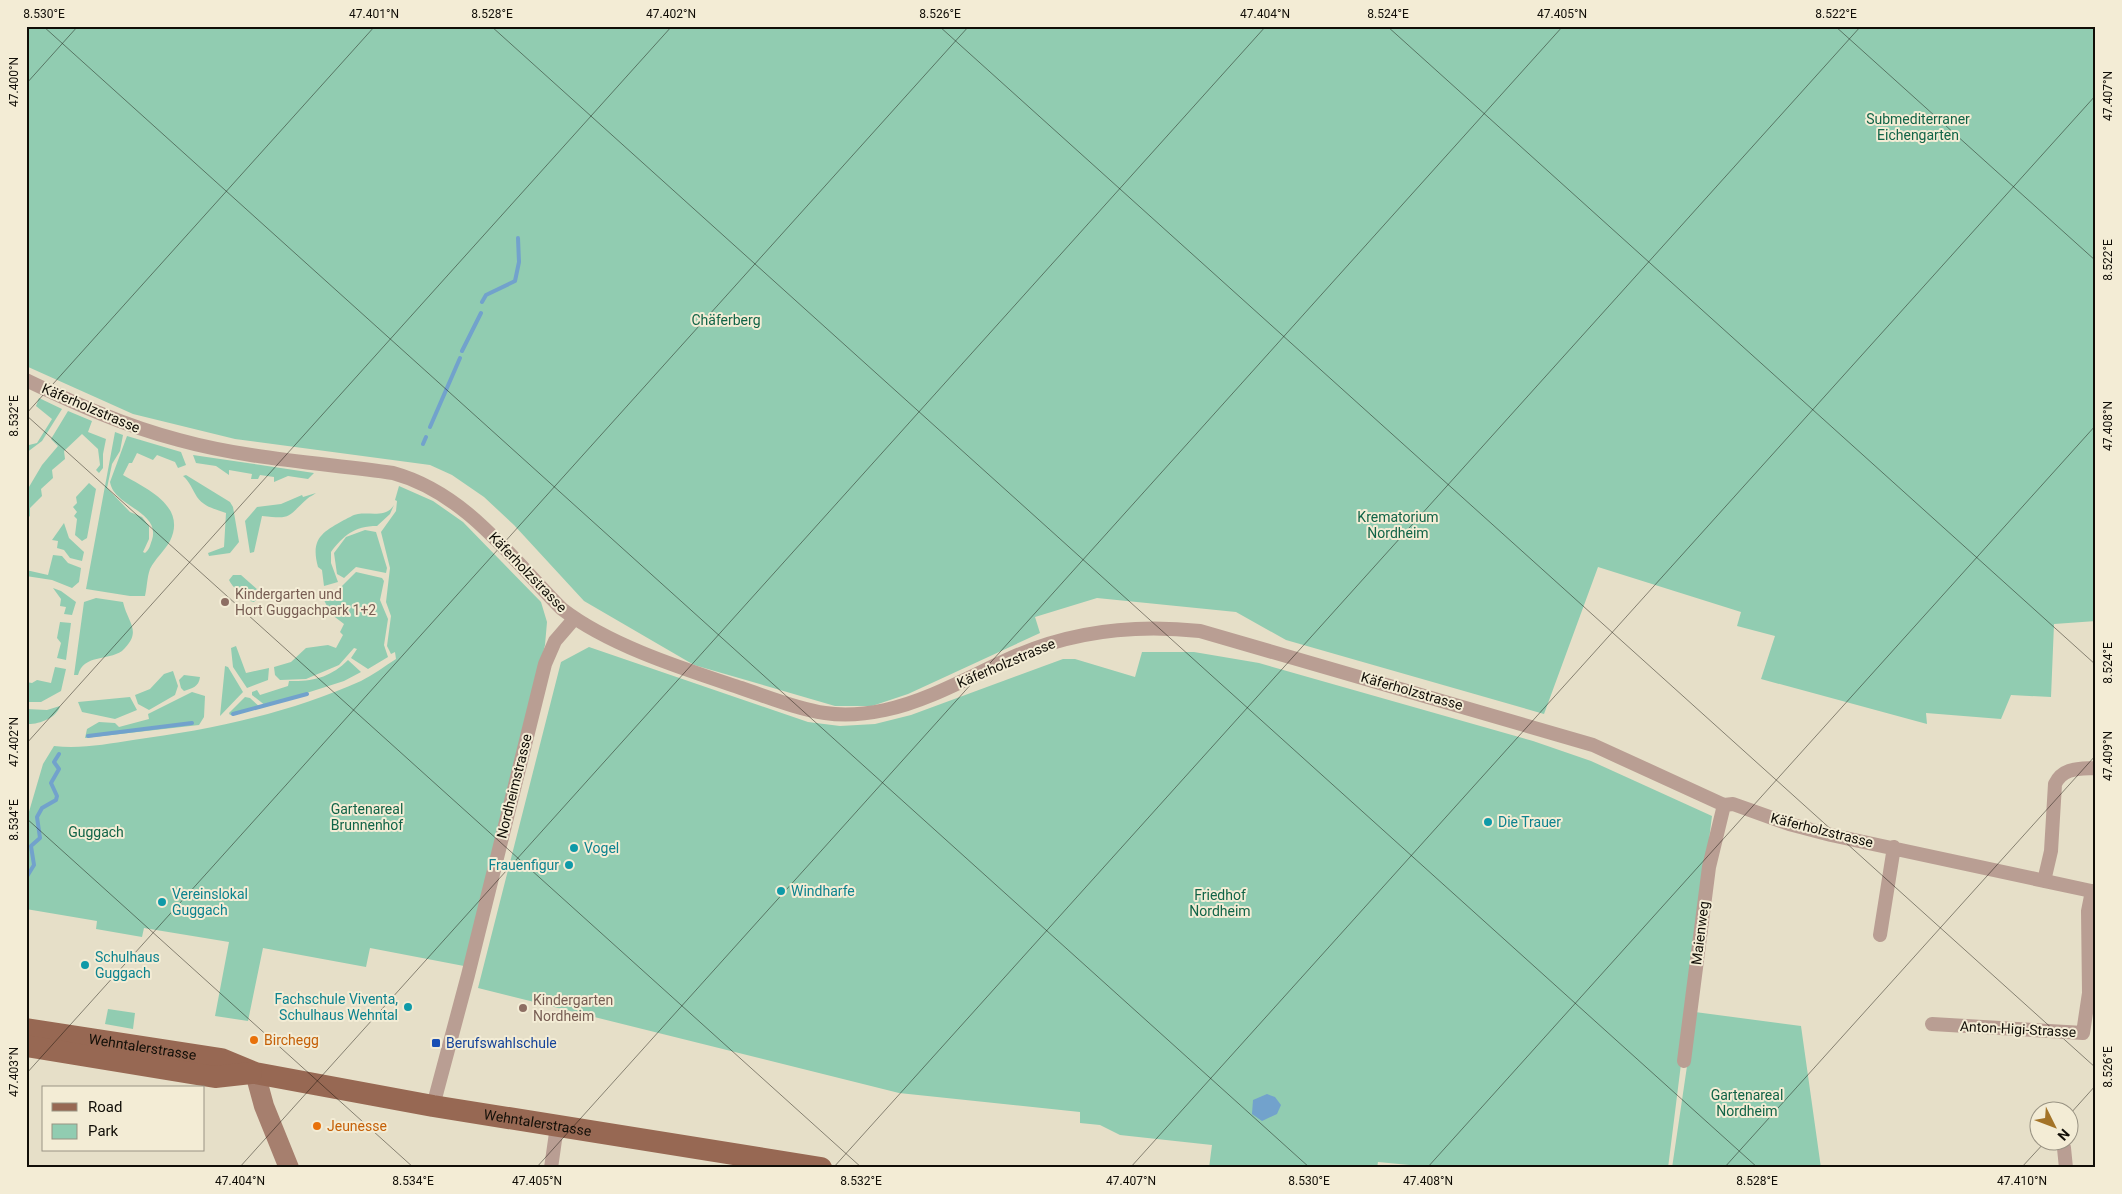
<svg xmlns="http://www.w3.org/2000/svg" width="2122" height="1194" font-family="Roboto,sans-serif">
<rect width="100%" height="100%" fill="#e6dfc8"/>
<path fill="#91ccb1" d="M 26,26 L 2096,26 L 2096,621 L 2054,624 L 2051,697 L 2011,695 L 2001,719 L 1926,713 L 1927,724 L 1761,679 L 1775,636 L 1737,626 L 1741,612 L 1598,567 L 1544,714 L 1286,640 L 1236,612 L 1097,598 L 1035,617 L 1040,633 L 908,694 L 872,706 L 835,706 L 694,665 L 584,601 L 514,525 L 484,497 L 452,475 L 430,465 L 235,439 L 133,414 L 26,366 Z
M 39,398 L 62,409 L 42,441 L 26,453 L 26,443 L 29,445 L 37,443 L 52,419 L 36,406 Z
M 68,411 L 92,421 L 88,432 L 106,439 L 103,454 L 103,468 L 99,473 L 96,470 L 100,465 L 98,449 L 82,434 L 64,451 L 65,459 L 52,470 L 53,478 L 41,489 L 42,496 L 30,508 L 30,516 L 26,519 L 26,492 L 42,465 L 58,446 L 51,439 Z
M 115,432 L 123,435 L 120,451 L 112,464 L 107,488 L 130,512 L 142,517 L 149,526 L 149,539 L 143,552 L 145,553 C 150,549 150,545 152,540 C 161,511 114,507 110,482 L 127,436 L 181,452 L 186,465 L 178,468 L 175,462 L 157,455 L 153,460 L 137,453 L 132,463 L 129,463 L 123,475 C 147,489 187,506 170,541 C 165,550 155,559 150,569 C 147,577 147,588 145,596 L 130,596 L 86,589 Z
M 193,455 L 314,473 L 308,479 L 288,476 L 274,482 L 274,477 L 260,475 L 258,479 L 251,479 L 252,474 L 229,470 L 229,475 L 216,466 L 196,463 Z
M 186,475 L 230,502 L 233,507 L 239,542 L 230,553 L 209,556 L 208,553 L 224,547 L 226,513 C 215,509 204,507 197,497 C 192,489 190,482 183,476 Z
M 89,483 L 96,489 L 87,538 L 82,541 L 75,535 L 77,519 L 74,516 L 77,512 L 73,507 L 77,503 L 76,497 Z
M 399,486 L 433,501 L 463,522 L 541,602 L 547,622 L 545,645 L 464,966 L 370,948 L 366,967 L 263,948 L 248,1021 L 215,1016 L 229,942 L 144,928 L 142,937 L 96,929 L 97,921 L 26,909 L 26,822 L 43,764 L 54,746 C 81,749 107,744 133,740 C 210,730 290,713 361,681 C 373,675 385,666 396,659 L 395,652 L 391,654 L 387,646 L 391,616 L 386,602 L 390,568 L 381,532 L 396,511 L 397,501 L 395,500 Z
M 316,493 C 314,495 310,496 307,499 C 286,518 292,519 262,516 L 254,552 L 250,553 L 245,521 L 257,507 L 281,504 L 302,495 L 303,497 Z
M 394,505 L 390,514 L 377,526 C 354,526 343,536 331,552 L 331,563 L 338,582 L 324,586 L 322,570 L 318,567 C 310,538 323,532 344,520 C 349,518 352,515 358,514 C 371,512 386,518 394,505 Z
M 64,523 L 69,538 L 84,552 L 82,561 L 70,558 L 64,550 L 57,548 L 58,541 L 52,540 Z
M 365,530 L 376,532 L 387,568 L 386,573 L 356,567 L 344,578 L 337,574 L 334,553 L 346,537 Z
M 53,555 L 62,556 L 68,563 L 81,568 L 79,582 L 72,588 L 52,580 L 26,576 L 26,570 L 48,575 Z
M 356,572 L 382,578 L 384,581 L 380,600 L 388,619 L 384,645 L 388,657 L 368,669 L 351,658 L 357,649 L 354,648 L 339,665 L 306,679 L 280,680 L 275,675 L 274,667 L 291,662 L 306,648 L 328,645 L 336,648 L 343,635 L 340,632 L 344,624 L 331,614 L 324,600 L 327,595 L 335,593 Z
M 233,575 L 241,575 L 258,590 L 258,598 L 254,602 L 246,600 C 241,591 233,589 229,580 Z
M 53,588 L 61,591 L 76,602 L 72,615 L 64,614 L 66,607 L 60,606 L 61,599 Z
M 96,598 L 123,602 C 128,624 143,631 122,651 C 107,661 84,654 78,675 L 74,675 L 84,602 Z
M 60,622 L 71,623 L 66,660 L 57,658 L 61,643 L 57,638 Z
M 236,646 L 246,673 L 269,668 L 268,680 L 247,688 L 233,667 L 231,648 Z
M 589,647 L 808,722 L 840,726 L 875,724 L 911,715 L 1063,659 L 1075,659 L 1135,677 L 1142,652 L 1194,652 L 1259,663 L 1533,741 L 1591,761 L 1712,816 L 1668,1168 L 1441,1168 L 1378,1162 L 1377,1168 L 1209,1168 L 1212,1145 L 1120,1135 L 1100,1125 L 1080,1123 L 1080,1112 L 899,1093 L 478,988 L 561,662 Z
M 348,660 L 361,672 L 344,681 L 266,706 L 252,695 L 252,692 L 257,690 L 260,695 L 288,686 L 289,681 C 313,682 331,677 348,660 Z
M 225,666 L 228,667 L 243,692 L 220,716 Z
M 55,667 L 66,669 L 61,691 L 41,702 L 26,702 L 26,682 L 32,683 L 37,680 L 51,683 Z
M 173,671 L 178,686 L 175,695 L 149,710 L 138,704 L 135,695 L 150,689 L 164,674 Z
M 184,675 L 200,677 C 199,687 192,688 184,691 L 181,688 L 179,680 Z
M 192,692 L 205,696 L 204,717 L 199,725 L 85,738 L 87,729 L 99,722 L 115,723 L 119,727 L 149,719 L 148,714 Z
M 130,697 L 137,710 L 115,719 L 82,712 L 78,702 Z
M 245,697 L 250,698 L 261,708 L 230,715 L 229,713 Z
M 60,706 C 57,718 38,725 26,724 L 26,709 L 47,710 Z
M 108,1009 L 135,1013 L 133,1029 L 105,1024 Z
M 1695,1012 L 1801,1026 L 1821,1168 L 1672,1168 Z"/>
<path fill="#72a2cc" d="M 1267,1094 L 1275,1097 L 1281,1105 L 1277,1114 L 1262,1121 L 1252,1114 L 1253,1100 Z"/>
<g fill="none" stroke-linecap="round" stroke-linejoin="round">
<path stroke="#72a2cc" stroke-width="4" d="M 482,302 L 486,295 L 515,281 L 519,262 L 518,238
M 462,351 L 481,313
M 430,427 L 460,358
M 423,444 L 426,437
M 233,714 L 307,694
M 88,736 L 192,723
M 26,878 L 34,865 L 31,846 L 40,838 L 37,817 L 42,808 L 56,800 L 57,796 L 51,783 L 59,769 L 54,762 L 59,754"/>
<path stroke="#b99e93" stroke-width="14" d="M 26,380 C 76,404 125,426 179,440 C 248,459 322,463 393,473 C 466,493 511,558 562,609 C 610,646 684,669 741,688 C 768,697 797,709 825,713 C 844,716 866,714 885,710 C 928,701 971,676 1011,658 C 1071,631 1135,624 1200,631 L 1593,745 L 1724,805 L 1733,804 L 1789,824 L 1831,835 L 2096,892
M 2044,881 L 2051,851 L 2055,784 C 2063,767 2079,769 2096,768
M 1880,935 L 1894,847
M 1932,1024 L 2083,1033 L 2089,993 L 2088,911 L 2092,891
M 1684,1061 L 1709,867 L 1724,805
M 433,1106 L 468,975 L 545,664 L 555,641 L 574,619
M 2064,1148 L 2066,1168
M 551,1168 L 557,1126"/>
<path stroke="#a67f6e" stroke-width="20" d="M 255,1073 L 264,1106 L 289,1168"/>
<g stroke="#976853" stroke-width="22">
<path id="s1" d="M 26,1029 L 221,1059 L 255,1073 L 433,1106 L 821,1168"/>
<path d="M 26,1046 L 215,1077 L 251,1073"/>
</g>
</g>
<path fill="none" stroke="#110e07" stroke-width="1" stroke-opacity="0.45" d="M 43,26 L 1310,1168M 491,26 L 1758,1168M 939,26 L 2096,1068M 1387,26 L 2096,665M 1835,26 L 2096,261M 26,84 L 78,26M 26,414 L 375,26M 26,415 L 862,1168M 26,744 L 672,26M 26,818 L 414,1168M 26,1074 L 969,26M 2070,1114 L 2096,1085M 239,1168 L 1266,26M 536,1168 L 1563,26M 833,1168 L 1861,26M 1130,1168 L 2096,95M 1427,1168 L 2096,425M 1724,1168 L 2096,755M 2021,1168 L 2045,1142"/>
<g fill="#8d6e63" stroke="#f3ecd5" stroke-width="2">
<circle cx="225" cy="602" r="5"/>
<circle cx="523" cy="1008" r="5"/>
</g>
<g fill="#0f9aa8" stroke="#f3ecd5" stroke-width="2">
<circle cx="1488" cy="822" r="5"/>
<circle cx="574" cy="848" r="5"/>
<circle cx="569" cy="865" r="5"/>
<circle cx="781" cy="891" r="5"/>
<circle cx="162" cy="902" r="5"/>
<circle cx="85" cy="965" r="5"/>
<circle cx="408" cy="1007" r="5"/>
</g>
<g fill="#e8710a" stroke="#f3ecd5" stroke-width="2">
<circle cx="254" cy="1040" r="5"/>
<circle cx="317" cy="1126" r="5"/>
</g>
<rect fill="#1a4fb4" stroke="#f3ecd5" stroke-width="2" x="431" y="1038" width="10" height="10" rx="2.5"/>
<g text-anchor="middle" stroke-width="4" stroke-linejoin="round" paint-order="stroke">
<g font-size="14" fill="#116447" stroke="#f3ecd5">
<text x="1918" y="124">Submediterraner<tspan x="1918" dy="16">Eichengarten</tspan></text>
<text x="726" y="325">Chäferberg</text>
<text x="1398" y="522">Krematorium<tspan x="1398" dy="16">Nordheim</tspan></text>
<text x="367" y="814">Gartenareal<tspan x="367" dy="16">Brunnenhof</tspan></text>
<text x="96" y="837">Guggach</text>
<text x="1220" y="900">Friedhof<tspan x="1220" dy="16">Nordheim</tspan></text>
<text x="1747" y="1100">Gartenareal<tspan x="1747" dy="16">Nordheim</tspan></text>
</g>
<g font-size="14" fill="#110e07" stroke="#f3ecd5">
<text transform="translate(91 408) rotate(23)" y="5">Käferholzstrasse</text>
<text transform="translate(528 572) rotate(46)" y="5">Käferholzstrasse</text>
<text transform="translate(1006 663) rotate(-23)" y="5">Käferholzstrasse</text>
<text transform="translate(1412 691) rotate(16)" y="5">Käferholzstrasse</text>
<text transform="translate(514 786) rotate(-76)" y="5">Nordheimstrasse</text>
<text transform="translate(1822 830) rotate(14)" y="5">Käferholzstrasse</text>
<text transform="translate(1700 933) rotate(-83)" y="5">Maienweg</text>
<text transform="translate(2018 1029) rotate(3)" y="5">Anton-Higi-Strasse</text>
<text dy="5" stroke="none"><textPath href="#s1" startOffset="118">Wehntalerstrasse</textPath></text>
<text dy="5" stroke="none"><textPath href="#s1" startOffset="521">Wehntalerstrasse</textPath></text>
</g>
<g font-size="14" fill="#785e54" stroke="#f3ecd5" text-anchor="start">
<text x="235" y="599">Kindergarten und<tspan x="235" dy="16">Hort Guggachpark 1+2</tspan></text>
<text x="533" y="1005">Kindergarten<tspan x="533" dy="16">Nordheim</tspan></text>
</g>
<g font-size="14" fill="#0d838f" stroke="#f3ecd5" text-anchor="start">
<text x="1498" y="827">Die Trauer</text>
<text x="584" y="853">Vogel</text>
<text x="559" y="870" text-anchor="end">Frauenfigur</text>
<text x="791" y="896">Windharfe</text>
<text x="172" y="899">Vereinslokal<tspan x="172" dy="16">Guggach</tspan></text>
<text x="95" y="962">Schulhaus<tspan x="95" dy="16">Guggach</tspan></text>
<text x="398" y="1004" text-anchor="end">Fachschule Viventa,<tspan x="398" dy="16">Schulhaus Wehntal</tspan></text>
</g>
<g font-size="14" fill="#c56008" stroke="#f3ecd5" text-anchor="start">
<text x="264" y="1045">Birchegg</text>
<text x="327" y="1131">Jeunesse</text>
</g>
<g font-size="14" fill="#164399" stroke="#f3ecd5" text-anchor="start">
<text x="446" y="1048">Berufswahlschule</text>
</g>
</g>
<rect width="2122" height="1194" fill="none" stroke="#f3ecd5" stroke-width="55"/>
<rect x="42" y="1086" width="162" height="65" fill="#f3ecd5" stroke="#999383"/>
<rect x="52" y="1103" width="25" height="8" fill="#976853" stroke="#999383"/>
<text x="88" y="1112" font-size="15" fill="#110e07">Road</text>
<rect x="52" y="1124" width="25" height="15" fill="#91ccb1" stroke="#999383"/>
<text x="88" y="1136" font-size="15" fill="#110e07">Park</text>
<g transform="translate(2054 1126) rotate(132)"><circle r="24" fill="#f3ecd5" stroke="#999383"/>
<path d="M0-4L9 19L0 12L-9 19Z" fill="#a37327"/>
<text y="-8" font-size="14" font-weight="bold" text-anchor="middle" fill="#110e07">N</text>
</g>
<rect x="28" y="28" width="2066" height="1138" fill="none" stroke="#110e07" stroke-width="2"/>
<g font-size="12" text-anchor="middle" fill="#110e07">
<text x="44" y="18">8.530°E</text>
<text x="374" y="18">47.401°N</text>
<text x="492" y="18">8.528°E</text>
<text x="671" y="18">47.402°N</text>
<text x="940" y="18">8.526°E</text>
<text x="1265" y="18">47.404°N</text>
<text x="1388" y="18">8.524°E</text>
<text x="1562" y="18">47.405°N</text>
<text x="1836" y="18">8.522°E</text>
<text transform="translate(14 82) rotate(-90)" y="4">47.400°N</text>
<text transform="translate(2108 96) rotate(-90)" y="4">47.407°N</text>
<text transform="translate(2108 260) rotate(-90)" y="4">8.522°E</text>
<text transform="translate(14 416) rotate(-90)" y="4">8.532°E</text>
<text transform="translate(2108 426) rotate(-90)" y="4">47.408°N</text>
<text transform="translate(2108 663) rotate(-90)" y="4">8.524°E</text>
<text transform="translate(14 742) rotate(-90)" y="4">47.402°N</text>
<text transform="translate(2108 756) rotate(-90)" y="4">47.409°N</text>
<text transform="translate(14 820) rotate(-90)" y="4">8.534°E</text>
<text transform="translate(2108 1067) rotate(-90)" y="4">8.526°E</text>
<text transform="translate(14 1072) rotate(-90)" y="4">47.403°N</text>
<text x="240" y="1185">47.404°N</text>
<text x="413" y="1185">8.534°E</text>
<text x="537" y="1185">47.405°N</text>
<text x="861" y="1185">8.532°E</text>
<text x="1131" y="1185">47.407°N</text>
<text x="1309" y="1185">8.530°E</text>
<text x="1428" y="1185">47.408°N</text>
<text x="1757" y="1185">8.528°E</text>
<text x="2022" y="1185">47.410°N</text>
</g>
</svg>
